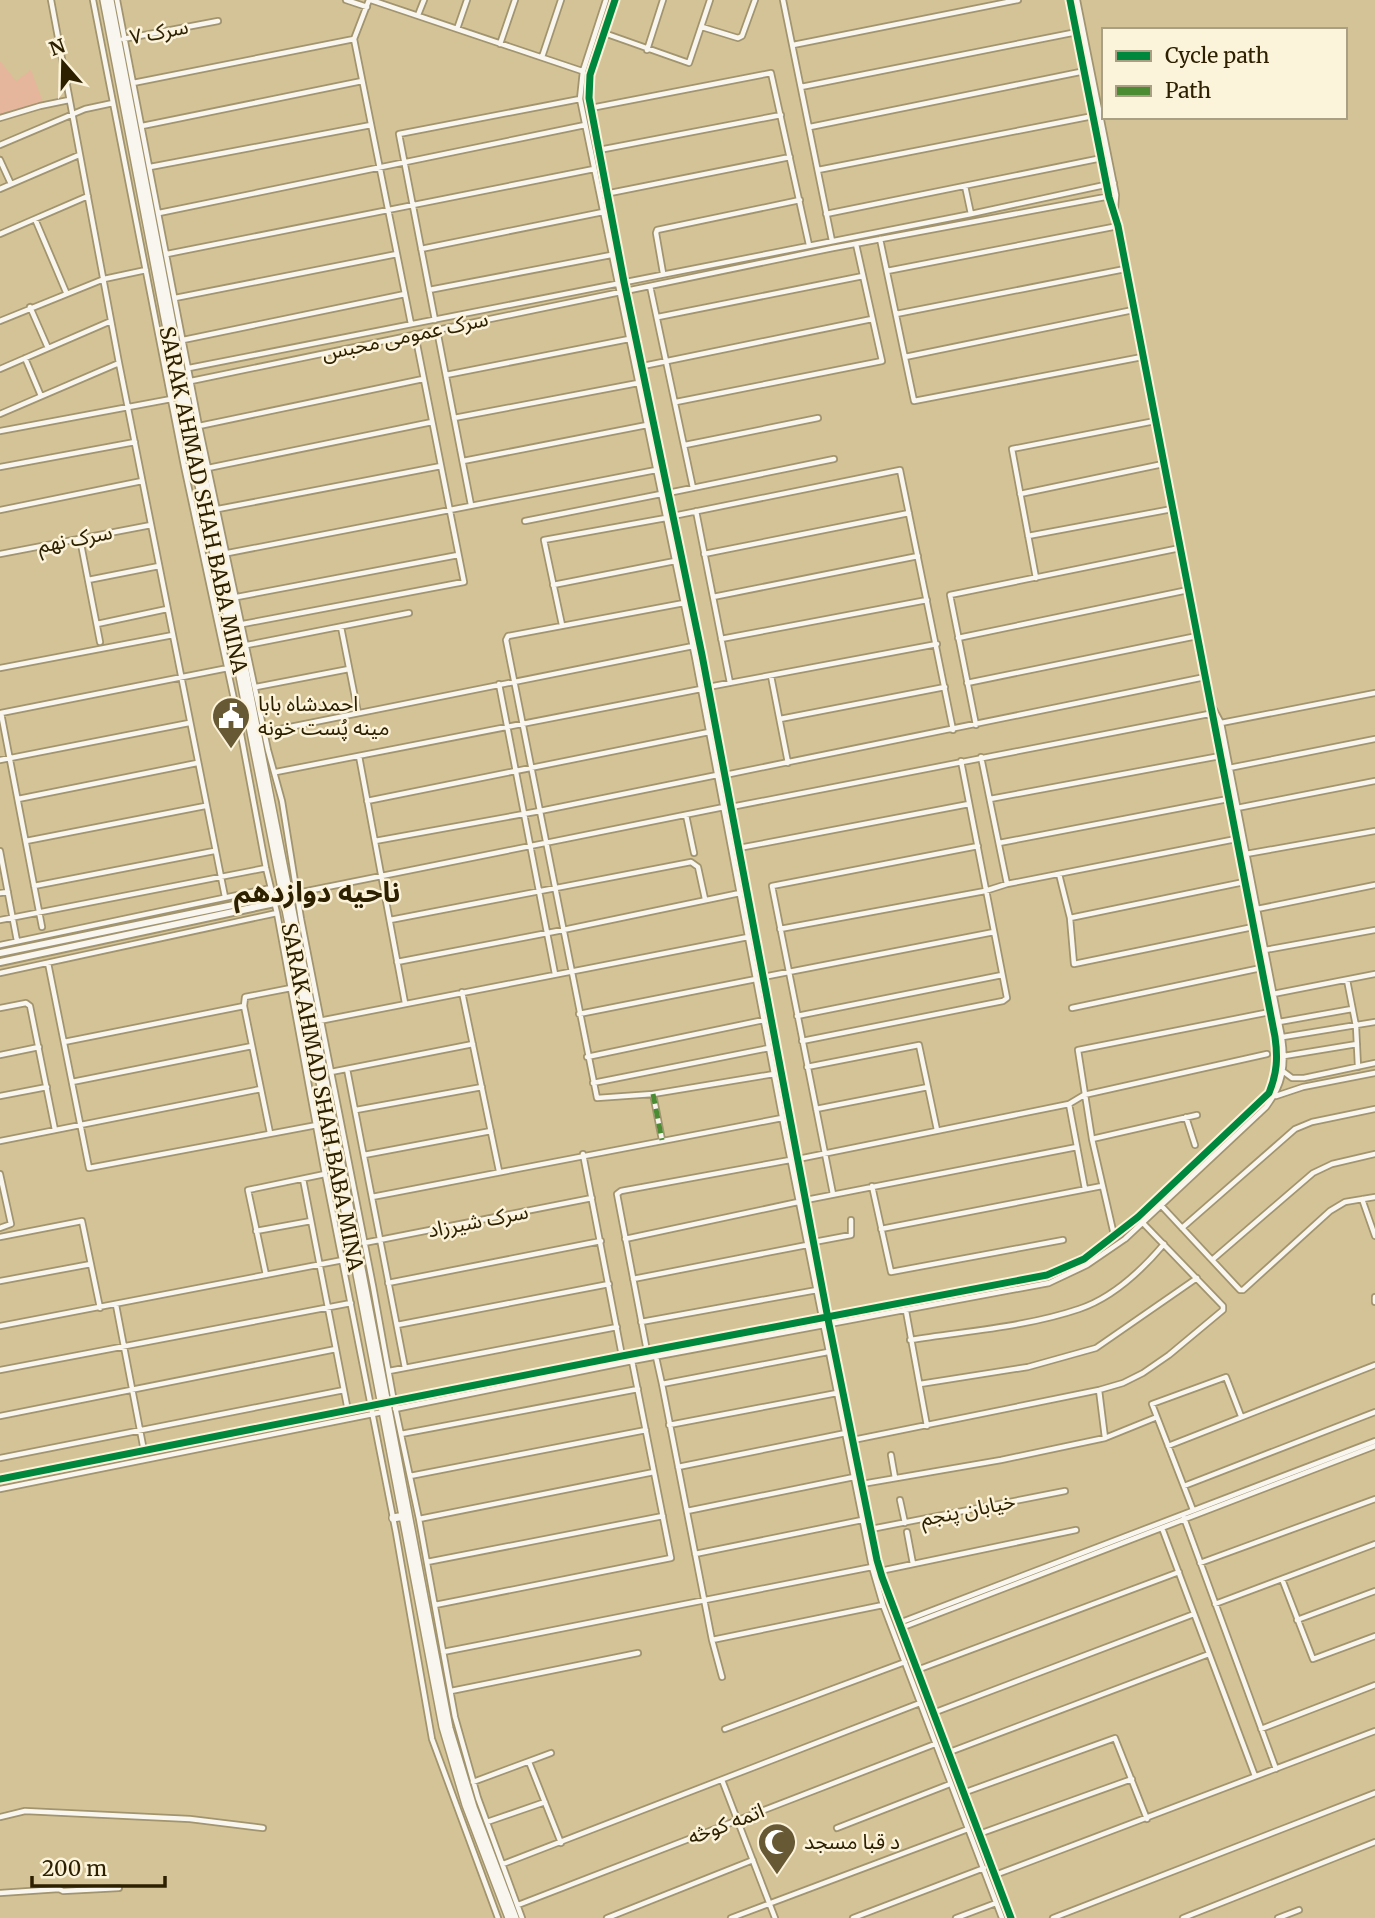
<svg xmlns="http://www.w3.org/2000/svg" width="1375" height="1918" font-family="Merriweather,'Noto Sans Arabic',serif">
<rect width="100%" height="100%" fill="#d4c396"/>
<path fill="#e5b69c" d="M 0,61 L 16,81 L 31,70 L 43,102 L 0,114 Z"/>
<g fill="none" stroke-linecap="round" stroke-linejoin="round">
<defs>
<path id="minor" d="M 51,0 L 119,363 L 225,897
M 93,0 L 184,466 L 237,713 L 266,868 L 277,913 L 325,1174 L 396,1533 L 432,1739 L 498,1918
M 117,0 L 199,426 L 268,750 L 282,801 L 301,919 L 373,1286 L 394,1402 L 419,1519 L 455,1717 L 478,1798 L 522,1918
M 346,0 L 367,7
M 369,0 L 354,39 L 411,324
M 371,0 L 582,71
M 606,0 L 583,71 L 580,99 L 695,657 L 785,1132 L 872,1567 L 883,1605 L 1002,1918
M 615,0 L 590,75 L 589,98 L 624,282 L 702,655 L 829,1324 L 877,1560 L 882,1577 L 1011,1918
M 783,0 L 832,241
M 1077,0 L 1116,195 L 1115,209
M 418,15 L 424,0
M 702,27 L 738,38 L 742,36 L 755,0
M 457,29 L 467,0
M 604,33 L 689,63 L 710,0
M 123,39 L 218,21
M 500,44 L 515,0
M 793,45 L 1018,0
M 647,50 L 663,0
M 542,57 L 561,0
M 133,83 L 354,39
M 801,87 L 1077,32
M 591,108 L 771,73 L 809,245
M 0,118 L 40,106 L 69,100
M 142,126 L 362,81
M 810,127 L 1085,71
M 0,145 L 85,109 L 113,103
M 599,150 L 781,115
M 0,160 L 11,184
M 150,167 L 371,125
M 818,170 L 1093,116
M 965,186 L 971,214
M 0,189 L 79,155
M 600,195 L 790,157
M 159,213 L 585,125
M 826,214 L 1102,158
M 35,219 L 66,292
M 0,234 L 88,196
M 880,239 L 914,401 L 1142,357
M 421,249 L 603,212
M 167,254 L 594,169
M 887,271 L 1118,226
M 663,273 L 656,233 L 657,230 L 800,200
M 650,286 L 693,488
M 429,290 L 611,255
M 175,298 L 397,254
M 30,307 L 48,348
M 896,314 L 1125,269
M 658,317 L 863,276
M 435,320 L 399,134 L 580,99
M 0,321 L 104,279 L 146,270
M 437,330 L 471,505
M 183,340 L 405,294
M 905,357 L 1133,310
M 25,358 L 41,396
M 643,366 L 872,319
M 189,368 L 971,214 L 1114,183
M 0,369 L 111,321
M 446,375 L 629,339
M 191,381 L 833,248 L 1116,195
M 676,402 L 882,361 L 856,244
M 0,414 L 119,363
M 454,418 L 638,383
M 199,426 L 423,379
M 0,431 L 182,397
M 685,445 L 818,418
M 463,461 L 647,425
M 0,467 L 135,442
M 208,468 L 432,422
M 668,493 L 834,459
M 1020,494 L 1163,464
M 218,509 L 441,466
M 0,510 L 142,481
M 696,511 L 730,683
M 673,516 L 900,470 L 953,730
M 525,521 L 661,494
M 1028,536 L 1172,509
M 80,539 L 100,642
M 228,553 L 656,470
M 0,554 L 151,525
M 704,554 L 909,513
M 1036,578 L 1012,449 L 1155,421
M 88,580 L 159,566
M 553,585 L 675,561
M 237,597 L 458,555
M 713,597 L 918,556
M 684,603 L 508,636 L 506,640 L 597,1098 L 653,1094 L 774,1074
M 97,624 L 167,609
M 243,624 L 464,582 L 415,334
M 562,625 L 544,540 L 666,518
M 341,627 L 358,713
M 958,638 L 1188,590
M 721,639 L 927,600
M 247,645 L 409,613
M 0,668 L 173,635
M 771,676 L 788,763
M 967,683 L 1197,636
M 499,684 L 555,974
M 256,687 L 349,669
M 708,687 L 937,644
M 780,719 L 945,687
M 1221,723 L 1375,693
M 976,725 L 950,595 L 1180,548
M 265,732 L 693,646
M 359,756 L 405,1003
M 981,757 L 1007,884
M 0,760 L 189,723
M 1229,768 L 1375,739
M 276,772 L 701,689
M 725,775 L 1205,677
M 18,799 L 197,763
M 990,799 L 1220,756
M 367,801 L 709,732
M 731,807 L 1214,713
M 1237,808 L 1375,781
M 686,815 L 694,853
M 26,841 L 205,806
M 375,841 L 540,811 L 717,775
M 999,843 L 1228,799
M 739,848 L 969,804
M 0,851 L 17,941
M 1246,854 L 1375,831
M 1059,874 L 1070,918 L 1074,964 L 1253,927
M 34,886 L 214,851
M 0,893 L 8,892
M 297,893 L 724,807
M 1257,909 L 1375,885
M 1070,918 L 1244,882
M 0,920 L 266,868
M 390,920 L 691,862 L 698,867 L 705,899
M 42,927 L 1,713 L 228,668
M 780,929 L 985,891 L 1007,884 L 1236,839
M 0,945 L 271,888
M 1265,950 L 1375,930
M 397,962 L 563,930 L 740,893
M 48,963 L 89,1168 L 317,1125
M 0,973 L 277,913
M 763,977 L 994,932
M 1347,980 L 1356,1026 L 1358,1067
M 462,992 L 499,1171
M 1273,994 L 1375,974
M 244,1006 L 270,1133
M 0,1008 L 26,1003 L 30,1006 L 55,1130
M 1072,1008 L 1261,968
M 579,1014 L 756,979
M 797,1016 L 1002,975
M 319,1021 L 748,937
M 1279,1022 L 1352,1009
M 1283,1037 L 1375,1022
M 802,1041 L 1003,1001 L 1007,998 L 961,761
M 64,1042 L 244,1006 L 245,997 L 291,988
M 0,1055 L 39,1047
M 587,1057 L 764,1020
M 1278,1057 L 1357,1044
M 807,1067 L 919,1045 L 937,1130
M 347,1069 L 405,1368
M 331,1072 L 473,1044
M 1284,1072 L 1292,1078 L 1304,1078 L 1375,1063
M 72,1082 L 252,1046
M 593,1083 L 769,1048
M 653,1094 L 662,1140
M 0,1096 L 47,1087
M 1276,1096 L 1303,1087 L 1375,1073
M 1069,1104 L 1085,1189
M 816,1109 L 928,1087
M 356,1110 L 482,1087
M 1186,1117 L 1195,1145
M 1092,1139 L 1197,1115
M 0,1141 L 261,1089
M 583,1154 L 622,1356
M 364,1155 L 491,1131
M 798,1159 L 1069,1104 L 1084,1095 L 1267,1054
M 0,1174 L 11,1224 L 0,1228
M 303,1179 L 348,1411
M 872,1186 L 891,1272 L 1063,1240
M 833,1194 L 772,886 L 978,846
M 372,1197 L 782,1118
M 1362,1199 L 1375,1236
M 806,1200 L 1077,1147
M 1156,1200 L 1240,1290 L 1243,1290 L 1330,1211 L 1345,1202 L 1375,1197
M 1182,1228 L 1295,1129 L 1312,1122 L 1375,1109
M 881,1229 L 1102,1186
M 256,1231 L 311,1221
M 1114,1235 L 1092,1139 L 1078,1050 L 1270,1012
M 0,1237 L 82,1221 L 100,1308
M 625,1239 L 798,1202
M 814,1242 L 851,1235 L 851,1220
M 364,1243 L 592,1198
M 1212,1260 L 1313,1173 L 1332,1164 L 1375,1154
M 266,1275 L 248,1190 L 325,1174
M 633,1279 L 807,1245
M 0,1281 L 91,1264
M 388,1283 L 601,1241
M 1375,1297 L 1375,1302
M 116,1305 L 144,1451
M 906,1311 L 927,1426
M 641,1322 L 817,1290
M 397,1325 L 609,1284
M 0,1326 L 343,1260
M 910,1340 C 966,1331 1026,1327 1079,1309 C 1112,1298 1142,1270 1164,1244
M 647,1351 L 617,1194 L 621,1191 L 790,1160
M 656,1357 L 662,1384 L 828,1352
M 0,1370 L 351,1303
M 389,1371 L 617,1327
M 662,1384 L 712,1640 L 722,1677
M 920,1384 L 1028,1367 L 1096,1348 L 1197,1278
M 1099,1390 L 1105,1438
M 395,1409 L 632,1361 L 1049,1283 L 1087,1265 L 1125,1239 L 1266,1107 C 1283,1085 1286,1065 1282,1038 L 1221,723 L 1213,708
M 0,1416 L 336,1349
M 669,1425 L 837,1393
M 401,1434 L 638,1389
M 853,1440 L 1099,1390 L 1123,1383 L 1143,1373 L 1169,1355 L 1223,1310 L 1223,1306 L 1142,1222
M 1168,1446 L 1375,1365
M 891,1455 L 895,1478
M 0,1458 L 344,1390
M 678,1467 L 846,1433
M 410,1476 L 646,1430
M 0,1479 L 622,1356 L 1047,1275 L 1084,1259 L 1138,1217 L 1269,1093 C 1277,1073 1278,1058 1275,1037 L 1118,226 L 1109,197 L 1070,0
M 862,1484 L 1001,1460 L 1105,1438 L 1157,1417
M 1184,1486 L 1375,1412
M 0,1489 L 383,1412
M 900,1500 L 905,1523
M 1193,1510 L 1152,1404 L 1226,1377 L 1241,1416
M 687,1511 L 854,1477
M 1184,1518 L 1276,1769
M 419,1519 L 654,1472
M 1162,1528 L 1255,1776
M 871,1529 L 1065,1491
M 907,1532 L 913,1564
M 695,1554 L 862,1520
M 427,1562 L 663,1516
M 1200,1563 L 1375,1499
M 880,1571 L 1076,1530
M 1282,1579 L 1313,1659 L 1375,1636
M 1215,1604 L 1375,1544
M 435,1605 L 671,1558 L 632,1361
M 1297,1620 L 1375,1591
M 899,1623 L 1375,1441
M 901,1628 L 1375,1446
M 712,1640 L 883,1605
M 443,1652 L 872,1567
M 917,1670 L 1179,1572
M 451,1691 L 638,1653
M 933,1713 L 1194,1614
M 725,1729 L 905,1662
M 1261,1729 L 1375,1685
M 947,1753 L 1209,1654
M 529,1762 L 561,1843
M 722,1780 L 775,1918
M 473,1782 L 551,1753
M 963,1793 L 1115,1738 L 1147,1819
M 0,1817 L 25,1811 L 190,1819 L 263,1828
M 487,1822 L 545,1802
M 837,1828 L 950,1784
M 979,1834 L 1132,1779
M 503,1864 L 920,1703
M 995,1875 L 1375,1731
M 0,1893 L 59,1889 L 63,1891 L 119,1888
M 518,1905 L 935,1744
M 607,1918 L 753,1860
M 731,1918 L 968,1829
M 853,1918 L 984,1868
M 956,1918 L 996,1903
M 1053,1918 L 1375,1793
M 1183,1918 L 1375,1842
M 1278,1918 L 1299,1910"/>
<path id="major" d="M 0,953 L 286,894
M 0,962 L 289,900"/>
<path id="highway" d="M 104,0 L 180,397 L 237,661 L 334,1153 L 443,1727 L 466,1805 L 509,1918
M 110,0 L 186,396 L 230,594 L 314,1022 L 449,1728 L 473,1807 L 515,1918
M 393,1518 L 404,1516"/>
</defs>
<use href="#minor" stroke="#a1946e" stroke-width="8"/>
<use href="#major" stroke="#a1946e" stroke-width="10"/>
<use href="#highway" stroke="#a1946e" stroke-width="10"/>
<use href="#minor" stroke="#f9f6ef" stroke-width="4.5"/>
<use href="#major" stroke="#f9f6ef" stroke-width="6"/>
<use href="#highway" stroke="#f9f6ef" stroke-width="7"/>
<path stroke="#4b8b32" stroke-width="5" stroke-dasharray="10 5" stroke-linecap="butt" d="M 653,1094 L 662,1140"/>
<defs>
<path id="cycleway" d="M 615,0 L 590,75 L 589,98 L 624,282 L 702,655 L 829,1324 L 877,1560 L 882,1577 L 1011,1918
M 0,1479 L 622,1356 L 1047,1275 L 1084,1259 L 1138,1217 L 1269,1093 C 1277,1073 1278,1058 1275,1037 L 1118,226 L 1109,197 L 1070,0"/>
</defs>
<use href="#cycleway" stroke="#fcf3db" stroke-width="11"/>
<use href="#cycleway" stroke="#00873e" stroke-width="7"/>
</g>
<defs>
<symbol id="civic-pin" viewBox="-11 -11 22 30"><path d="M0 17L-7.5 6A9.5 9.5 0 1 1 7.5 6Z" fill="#675934" stroke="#fcf3db"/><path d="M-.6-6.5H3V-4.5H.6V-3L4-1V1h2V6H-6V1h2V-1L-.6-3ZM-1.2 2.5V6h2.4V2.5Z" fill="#fff"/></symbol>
<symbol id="mosque-pin" viewBox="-11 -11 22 30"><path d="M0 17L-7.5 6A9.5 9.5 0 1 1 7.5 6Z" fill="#675934" stroke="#fcf3db"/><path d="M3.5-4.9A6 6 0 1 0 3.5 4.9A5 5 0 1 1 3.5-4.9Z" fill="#fff"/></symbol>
</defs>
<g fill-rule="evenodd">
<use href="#civic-pin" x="209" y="694" width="44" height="60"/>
<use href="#mosque-pin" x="755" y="1820" width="44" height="60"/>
</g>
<g text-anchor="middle" stroke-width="5" stroke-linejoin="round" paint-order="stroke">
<g font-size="21" fill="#2c2000" stroke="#fcf3db">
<text transform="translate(159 32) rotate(-11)" y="7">سرک ۷</text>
<text transform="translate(405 336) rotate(-12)" y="7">سرک عمومی محبس</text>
<text transform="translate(203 500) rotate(78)" y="7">SARAK AHMAD SHAH BABA MINA</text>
<text transform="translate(75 539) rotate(-11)" y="7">سرک نهم</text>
<text transform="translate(322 1097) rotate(79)" y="7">SARAK AHMAD SHAH BABA MINA</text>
<text transform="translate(478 1221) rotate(-11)" y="7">سرک شیرزاد</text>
<text transform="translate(968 1510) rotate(-11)" y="7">خیابان پنجم</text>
<text transform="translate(726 1824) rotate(-21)" y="7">اتمه کوڅه</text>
</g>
<g font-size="21" fill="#2c2000" stroke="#fcf3db" text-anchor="start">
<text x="258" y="711">احمدشاه بابا<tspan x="258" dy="24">مینه پُست خونه</tspan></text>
<text x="804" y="1849">د قبا مسجد</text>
</g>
<g font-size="28" font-weight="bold" fill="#2c2000" stroke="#fcf3db">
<text x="317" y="902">ناحیه دوازدهم</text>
</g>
</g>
<rect x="1102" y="28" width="245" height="91" fill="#fcf3db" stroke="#a99f83" stroke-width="2"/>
<rect x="1116" y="51" width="35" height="10" fill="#00873e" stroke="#a99f83" stroke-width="2"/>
<text x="1165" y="63" font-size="21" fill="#2c2000">Cycle path</text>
<rect x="1116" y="86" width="35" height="10" fill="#4b8b32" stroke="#a99f83" stroke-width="2"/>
<text x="1165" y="98" font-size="21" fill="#2c2000">Path</text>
<g transform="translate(63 63) rotate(340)" stroke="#fcf3db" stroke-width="5" paint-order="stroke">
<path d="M0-5L12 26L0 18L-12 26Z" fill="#2c2000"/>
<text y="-10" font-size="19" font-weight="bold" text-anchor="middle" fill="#2c2000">N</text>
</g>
<path d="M32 1876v10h133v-10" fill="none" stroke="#2c2000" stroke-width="3.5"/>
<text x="42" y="1876" font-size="21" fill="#2c2000" stroke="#fcf3db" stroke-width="5" paint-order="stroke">200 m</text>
</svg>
